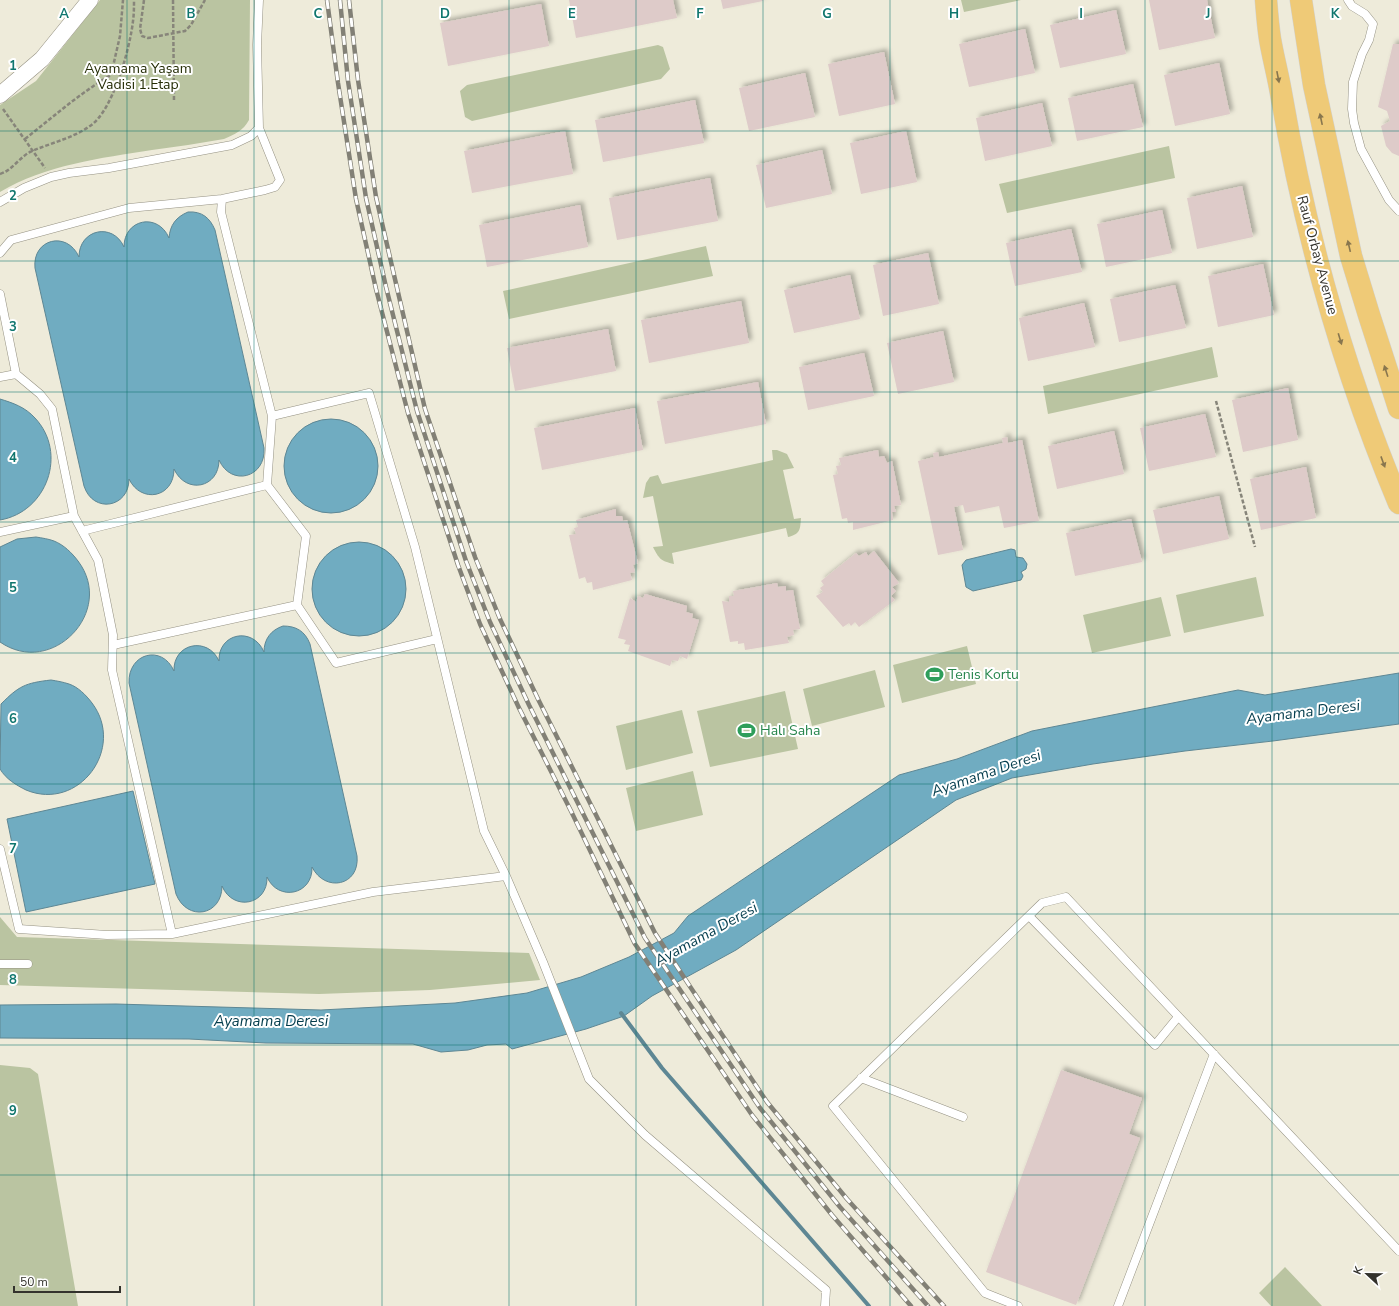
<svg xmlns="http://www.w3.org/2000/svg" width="1399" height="1306" font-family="'Nunito Sans',sans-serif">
<defs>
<filter id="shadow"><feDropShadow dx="3.5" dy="-3.5" stdDeviation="2" flood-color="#0004"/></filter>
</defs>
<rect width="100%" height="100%" fill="#eeebda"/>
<path fill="#bac4a1" d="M 100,0 L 250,0 L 249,120 C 243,131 235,134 224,139 C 200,143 176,147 152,150 C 101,158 45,165 0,192 L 0,105 L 36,81 Z
M 961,0 L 1021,0 L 964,12 Z
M 658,45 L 663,47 L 670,69 L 661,79 L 472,121 L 465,117 L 460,91 L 467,85 Z
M 1169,146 L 1175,178 L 1007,213 L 999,184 Z
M 706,246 L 713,276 L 509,319 L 503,291 Z
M 1212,347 L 1218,377 L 1048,414 L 1043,386 Z
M 772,450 L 777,450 L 787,454 L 794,468 L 783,470 L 794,519 L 801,518 C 800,529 801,534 788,537 L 786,528 L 672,553 L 674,564 C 661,561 659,559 653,547 L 663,546 L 653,496 L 643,498 L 646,483 L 650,477 L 658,475 L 662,484 L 773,460 Z
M 1256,577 L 1264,616 L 1184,633 L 1176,595 Z
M 1161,597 L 1171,636 L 1092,653 L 1083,615 Z
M 967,646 L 976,684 L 902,703 L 893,665 Z
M 875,670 L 885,707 L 812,726 L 803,689 Z
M 785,691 L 798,749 L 710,767 L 697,711 Z
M 682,710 L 693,753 L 626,770 L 616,726 Z
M 693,771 L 703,815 L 636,831 L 626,788 Z
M 0,917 L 17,937 L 529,953 L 540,980 L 430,990 L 319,994 L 0,985 Z
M 0,1065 L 30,1068 L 38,1074 L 78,1306 L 0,1306 Z
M 1285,1267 L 1322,1306 L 1271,1306 L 1259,1293 Z"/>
<path fill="#70acc1" stroke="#5e8794" d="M 188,212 C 202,211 210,218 215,230 L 264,448 C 266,478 231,487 219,460 C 219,488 186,495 174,469 C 174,498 141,504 129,479 C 129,508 93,514 84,486 L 35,268 C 32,239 67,230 79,257 C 79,229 113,222 124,247 C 124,219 158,212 169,238 C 170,225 176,217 188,212 Z
M 0,399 C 13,403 25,407 35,418 C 68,453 47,512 0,520 Z
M284 466a47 47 0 1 1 94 0a47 47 0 1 1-94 0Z
M 36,537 C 42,538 49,539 54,541 C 64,545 72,553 78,561 C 116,611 52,678 0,642 L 0,547 L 17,539 Z
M312 589a47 47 0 1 1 94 0a47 47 0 1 1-94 0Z
M 1011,549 L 1015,550 L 1016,557 L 1023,558 L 1027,564 L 1026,569 L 1021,572 L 1023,576 L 1021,580 L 973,591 L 966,587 L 962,565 L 966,560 Z
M 283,626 C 296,626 305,631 310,644 L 357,856 C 360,886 325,893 312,867 C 313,895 278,902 267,877 C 268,905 233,912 222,886 C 222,916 187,922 176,894 L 129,683 C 128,653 162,644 174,671 C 173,643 208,636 219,661 C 218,633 253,626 264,652 C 264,639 271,630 283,626 Z
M 1399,673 L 1399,724 L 1273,741 L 1185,751 L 1093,764 L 1012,778 L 956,800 L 736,950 L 652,996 L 624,1016 L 586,1029 L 512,1049 L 506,1044 L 487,1045 L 468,1050 L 441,1052 L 413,1044 L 266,1043 L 189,1039 L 0,1038 L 0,1005 L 116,1004 L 321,1010 L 455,1003 L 527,993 L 581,977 L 629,957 L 674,933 L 688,916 L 899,775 L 957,759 L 1032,731 L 1238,690 L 1265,695 Z
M 51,680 C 57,681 63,682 69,684 C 78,687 86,695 92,703 C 126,748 79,812 26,790 C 16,785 6,779 0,769 L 1,704 C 19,686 25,683 51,680 Z
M 133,791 L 155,884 L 26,912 L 7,819 Z"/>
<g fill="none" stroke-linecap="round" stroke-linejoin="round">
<path stroke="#5e8794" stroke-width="4" d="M 621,1013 L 662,1068 L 869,1306"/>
</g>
<path fill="#decbc9" filter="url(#shadow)" d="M 569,0 L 673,0 L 677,18 L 576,38 Z
M 721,0 L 763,0 L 763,1 L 723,9 Z
M 1149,0 L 1207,0 L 1215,38 L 1159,50 Z
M 541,4 L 549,46 L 448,66 L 440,23 Z
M 1116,10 L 1126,54 L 1060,68 L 1050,25 Z
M 1025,29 L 1035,73 L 969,87 L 959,44 Z
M 1393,44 L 1399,44 L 1399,156 L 1392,153 L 1386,146 L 1381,126 L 1390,121 L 1387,111 L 1378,107 Z
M 884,52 L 895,104 L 839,116 L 828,64 Z
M 1219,63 L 1230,114 L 1175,126 L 1164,75 Z
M 805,73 L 815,117 L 749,131 L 739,88 Z
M 1133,84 L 1143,127 L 1077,141 L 1068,98 Z
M 695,100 L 704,143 L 603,162 L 595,120 Z
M 1042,103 L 1052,146 L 985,161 L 976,118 Z
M 565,131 L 573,174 L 472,193 L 464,151 Z
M 906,131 L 917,182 L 861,194 L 850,143 Z
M 822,150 L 832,194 L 766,208 L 756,165 Z
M 710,178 L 718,221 L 617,240 L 609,198 Z
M 1242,186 L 1253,237 L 1197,249 L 1187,198 Z
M 580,205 L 588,247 L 487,267 L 479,225 Z
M 1162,210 L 1172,253 L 1106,267 L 1097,224 Z
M 1071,229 L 1082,272 L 1015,286 L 1006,243 Z
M 928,253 L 939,304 L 883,316 L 873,265 Z
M 1263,264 L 1274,315 L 1218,327 L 1208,276 Z
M 850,275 L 860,319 L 794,333 L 784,290 Z
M 1175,285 L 1186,328 L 1119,342 L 1110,299 Z
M 741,301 L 749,343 L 649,363 L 641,320 Z
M 1084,303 L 1095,347 L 1028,361 L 1019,318 Z
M 608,329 L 616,371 L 515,391 L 507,348 Z
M 943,331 L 954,382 L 898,394 L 887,343 Z
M 864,353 L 874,396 L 808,410 L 799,367 Z
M 758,382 L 766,424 L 665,444 L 657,401 Z
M 1288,388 L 1298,440 L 1243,452 L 1232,400 Z
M 635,408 L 643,450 L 542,470 L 534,428 Z
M 1205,414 L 1216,457 L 1149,471 L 1140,428 Z
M 1114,431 L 1124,474 L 1057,489 L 1048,446 Z
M 1007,437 L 1008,443 L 1022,440 L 1039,521 L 1004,528 L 999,506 L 965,513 L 963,505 L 954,507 L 963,550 L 938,555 L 918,461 L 934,457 L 933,453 L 938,452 L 939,457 L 1003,443 L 1002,438 Z
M 878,450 L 879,457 L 884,456 L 887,463 L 892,461 L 901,505 L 894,506 L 896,512 L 892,512 L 893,520 L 853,530 L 853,522 L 848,523 L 847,518 L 842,519 L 833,475 L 838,474 L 836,466 L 841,465 L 839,458 Z
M 1306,467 L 1316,518 L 1261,530 L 1250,479 Z
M 1219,496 L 1229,539 L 1163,554 L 1153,510 Z
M 616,509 L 616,516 L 622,516 L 623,521 L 627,520 L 638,563 L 633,565 L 635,572 L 630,573 L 632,580 L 593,590 L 592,582 L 587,583 L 585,577 L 579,579 L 569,535 L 576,534 L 574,528 L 578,527 L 576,520 Z
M 1131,519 L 1142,562 L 1075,576 L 1066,533 Z
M 874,551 L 899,583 L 892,587 L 896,591 L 891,596 L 895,600 L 859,627 L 855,622 L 851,626 L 849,623 L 843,627 L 816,596 L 823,592 L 820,588 L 824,585 L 821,581 L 856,553 L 859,556 L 866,552 L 868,556 Z
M 777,583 L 778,587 L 786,586 L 786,591 L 793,590 L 800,629 L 793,630 L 794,635 L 787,637 L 789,643 L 745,650 L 744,643 L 738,644 L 738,641 L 730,642 L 722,601 L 729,602 L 729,596 L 734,596 L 733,591 Z
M 645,594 L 687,606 L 686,612 L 693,614 L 692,618 L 699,620 L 687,659 L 680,656 L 678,661 L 672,660 L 670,666 L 628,651 L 630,645 L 624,644 L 626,640 L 618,638 L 630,598 L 636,602 L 638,596 L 643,598 Z
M 1061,1070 L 1142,1098 L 1129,1134 L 1140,1138 L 1076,1305 L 986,1272 Z"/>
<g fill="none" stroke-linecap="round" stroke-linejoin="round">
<defs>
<path id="service" d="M 1348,0 L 1352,6 L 1365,14 L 1373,24 L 1369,40 L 1362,54 L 1353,82 L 1352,109 L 1354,123 L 1361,149 L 1389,200 L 1399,211
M 222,199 L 221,212 L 272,416 L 369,393 L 415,547 L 484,831 L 506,876 L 543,962 L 589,1079 L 645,1135 L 826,1290 L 825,1306
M 0,202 L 24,188 L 51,177 L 69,173 L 109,168 L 232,145 L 251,136 L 259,128 L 257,45 L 259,0
M 0,253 L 11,240 L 129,208 L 222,199 L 265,190 L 275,187 L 280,180 L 259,128
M 0,294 L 16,374 L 40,394 L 52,409 L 74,516
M 0,377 L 16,374
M 267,485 L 272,416
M 82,531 L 267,485 L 306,536 L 297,605 L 113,645
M 0,532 L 74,516 L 98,560 L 113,635 L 112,670 L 172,934
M 297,605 L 336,663 L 437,639
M 0,849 L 19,929 L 107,935 L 172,934 L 373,892 L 506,876
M 1029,916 L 1155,1045 L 1178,1017
M 0,964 L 28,964
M 861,1078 L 963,1117
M 1018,1306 L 985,1293 L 833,1106 L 1042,903 L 1066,897 L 1399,1251
M 1118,1306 L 1214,1054"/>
<path id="minor" d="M 0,95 L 42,59 L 90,0"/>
<path id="trunk" d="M 1266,0 C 1267,13 1268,26 1270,39 C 1273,57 1278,75 1281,93 C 1305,233 1344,372 1399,503
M 1301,0 L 1314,85 L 1351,256 L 1369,315 L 1399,408"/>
</defs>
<use href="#service" stroke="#959283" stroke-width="9"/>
<use href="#minor" stroke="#959283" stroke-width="17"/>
<use href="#trunk" stroke="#d2d2d1" stroke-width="23"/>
<path stroke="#87857a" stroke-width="2.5" stroke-dasharray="4 2" stroke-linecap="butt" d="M 144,0 L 140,29 L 142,36 L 148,38 L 185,31 L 191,25 L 205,0
M 173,0 L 174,101
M 3,109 L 45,168
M 25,139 C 53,117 80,93 111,75 L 120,36 L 123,0
M 0,174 C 13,170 19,157 32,151 C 51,143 73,138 90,126 C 113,111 130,48 133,21 C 134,14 134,7 134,0
M 1216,401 L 1255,547"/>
<use href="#service" stroke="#fff" stroke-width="8"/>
<use href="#minor" stroke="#fff" stroke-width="16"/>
<use href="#trunk" stroke="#efca77" stroke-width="22"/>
<defs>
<path id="rail" d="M 327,0 L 338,83 L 356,199 L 376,289 L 408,413 L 458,565 L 480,624 L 519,708 L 571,811 L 635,944 L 752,1115 L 832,1215 L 911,1306
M 340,0 L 348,81 L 366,198 L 386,287 L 417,411 L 466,561 L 490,622 L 529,705 L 645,938 L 760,1108 L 840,1207 L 928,1306
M 349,0 L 358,80 L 376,197 L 425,409 L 475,557 L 500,619 L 539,701 L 655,933 L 691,988 L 767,1102 L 847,1199 L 944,1306"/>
</defs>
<use href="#rail" stroke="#828076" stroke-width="4.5"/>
<use href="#rail" stroke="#fff" stroke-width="3" stroke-dasharray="9" stroke-linecap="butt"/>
</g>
<defs><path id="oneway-solid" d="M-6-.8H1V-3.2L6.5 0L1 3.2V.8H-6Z"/></defs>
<g fill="#88764e">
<use href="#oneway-solid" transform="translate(1278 77) rotate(79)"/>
<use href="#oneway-solid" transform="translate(1321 119) rotate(-102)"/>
<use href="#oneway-solid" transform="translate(1349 246) rotate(-103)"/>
<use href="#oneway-solid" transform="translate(1340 339) rotate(73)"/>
<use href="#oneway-solid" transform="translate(1386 371) rotate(-108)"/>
<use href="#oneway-solid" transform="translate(1383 462) rotate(70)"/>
</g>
<path fill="none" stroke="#0f766e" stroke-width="1" stroke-opacity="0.55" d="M 127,0 L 127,1306M 254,0 L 254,1306M 382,0 L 382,1306M 509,0 L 509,1306M 636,0 L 636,1306M 763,0 L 763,1306M 890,0 L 890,1306M 1017,0 L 1017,1306M 1145,0 L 1145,1306M 1272,0 L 1272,1306M 0,131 L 1399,131M 0,261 L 1399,261M 0,392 L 1399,392M 0,522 L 1399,522M 0,653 L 1399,653M 0,784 L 1399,784M 0,914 L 1399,914M 0,1045 L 1399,1045M 0,1175 L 1399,1175"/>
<defs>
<symbol id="stadium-bare" viewBox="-9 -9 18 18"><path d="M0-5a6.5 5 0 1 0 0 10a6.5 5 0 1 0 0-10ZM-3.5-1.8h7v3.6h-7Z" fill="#2e9e5b" stroke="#fff" stroke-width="2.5" paint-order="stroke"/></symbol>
</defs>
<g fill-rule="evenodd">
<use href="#stadium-bare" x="922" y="662" width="25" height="25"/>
<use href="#stadium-bare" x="734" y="718" width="25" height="25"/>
</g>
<g text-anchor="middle" stroke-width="4" stroke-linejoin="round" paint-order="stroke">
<g font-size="14" fill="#252d06" stroke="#fff">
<text x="138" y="73">Ayamama Yaşam<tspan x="138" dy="16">Vadisi 1.Etap</tspan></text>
</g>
<g font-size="14" fill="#33322c" stroke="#fff">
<text transform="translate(1318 255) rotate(75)" y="5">Rauf Orbay Avenue</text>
</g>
<g font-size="14" fill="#27864d" stroke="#fff" text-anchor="start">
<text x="948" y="679">Tenis Kortu</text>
<text x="760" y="735">Halı Saha</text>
</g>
<g font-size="15" font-style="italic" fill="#043d4d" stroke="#fff">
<text transform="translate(1303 712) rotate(-7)" y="5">Ayamama Deresi</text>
<text transform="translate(986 773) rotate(-19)" y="5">Ayamama Deresi</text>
<text transform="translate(706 934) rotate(-29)" y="5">Ayamama Deresi</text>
<text x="271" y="1026">Ayamama Deresi</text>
</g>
</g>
<g font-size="13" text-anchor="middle" font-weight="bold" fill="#0f766e" stroke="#fff" stroke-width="4" stroke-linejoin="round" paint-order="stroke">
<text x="64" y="18">A</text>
<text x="191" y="18">B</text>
<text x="318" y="18">C</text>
<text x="445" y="18">D</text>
<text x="572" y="18">E</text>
<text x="700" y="18">F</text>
<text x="827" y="18">G</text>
<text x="954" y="18">H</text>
<text x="1081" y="18">I</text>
<text x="1208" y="18">J</text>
<text x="1335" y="18">K</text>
<text x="13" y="70">1</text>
<text x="13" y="200">2</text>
<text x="13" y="331">3</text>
<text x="13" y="462">4</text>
<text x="13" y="592">5</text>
<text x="13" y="723">6</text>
<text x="13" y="853">7</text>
<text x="13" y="984">8</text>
<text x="13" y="1115">9</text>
</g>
<g transform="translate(1367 1274) rotate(292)" stroke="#ffffff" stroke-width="3" paint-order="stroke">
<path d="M0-3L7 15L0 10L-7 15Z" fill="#33322c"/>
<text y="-6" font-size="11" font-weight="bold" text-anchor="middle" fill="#33322c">K</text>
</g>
<path d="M14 1286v6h106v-6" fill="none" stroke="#33322c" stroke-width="2"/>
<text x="20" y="1286" font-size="12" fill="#33322c" stroke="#ffffff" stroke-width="3" paint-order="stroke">50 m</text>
</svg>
